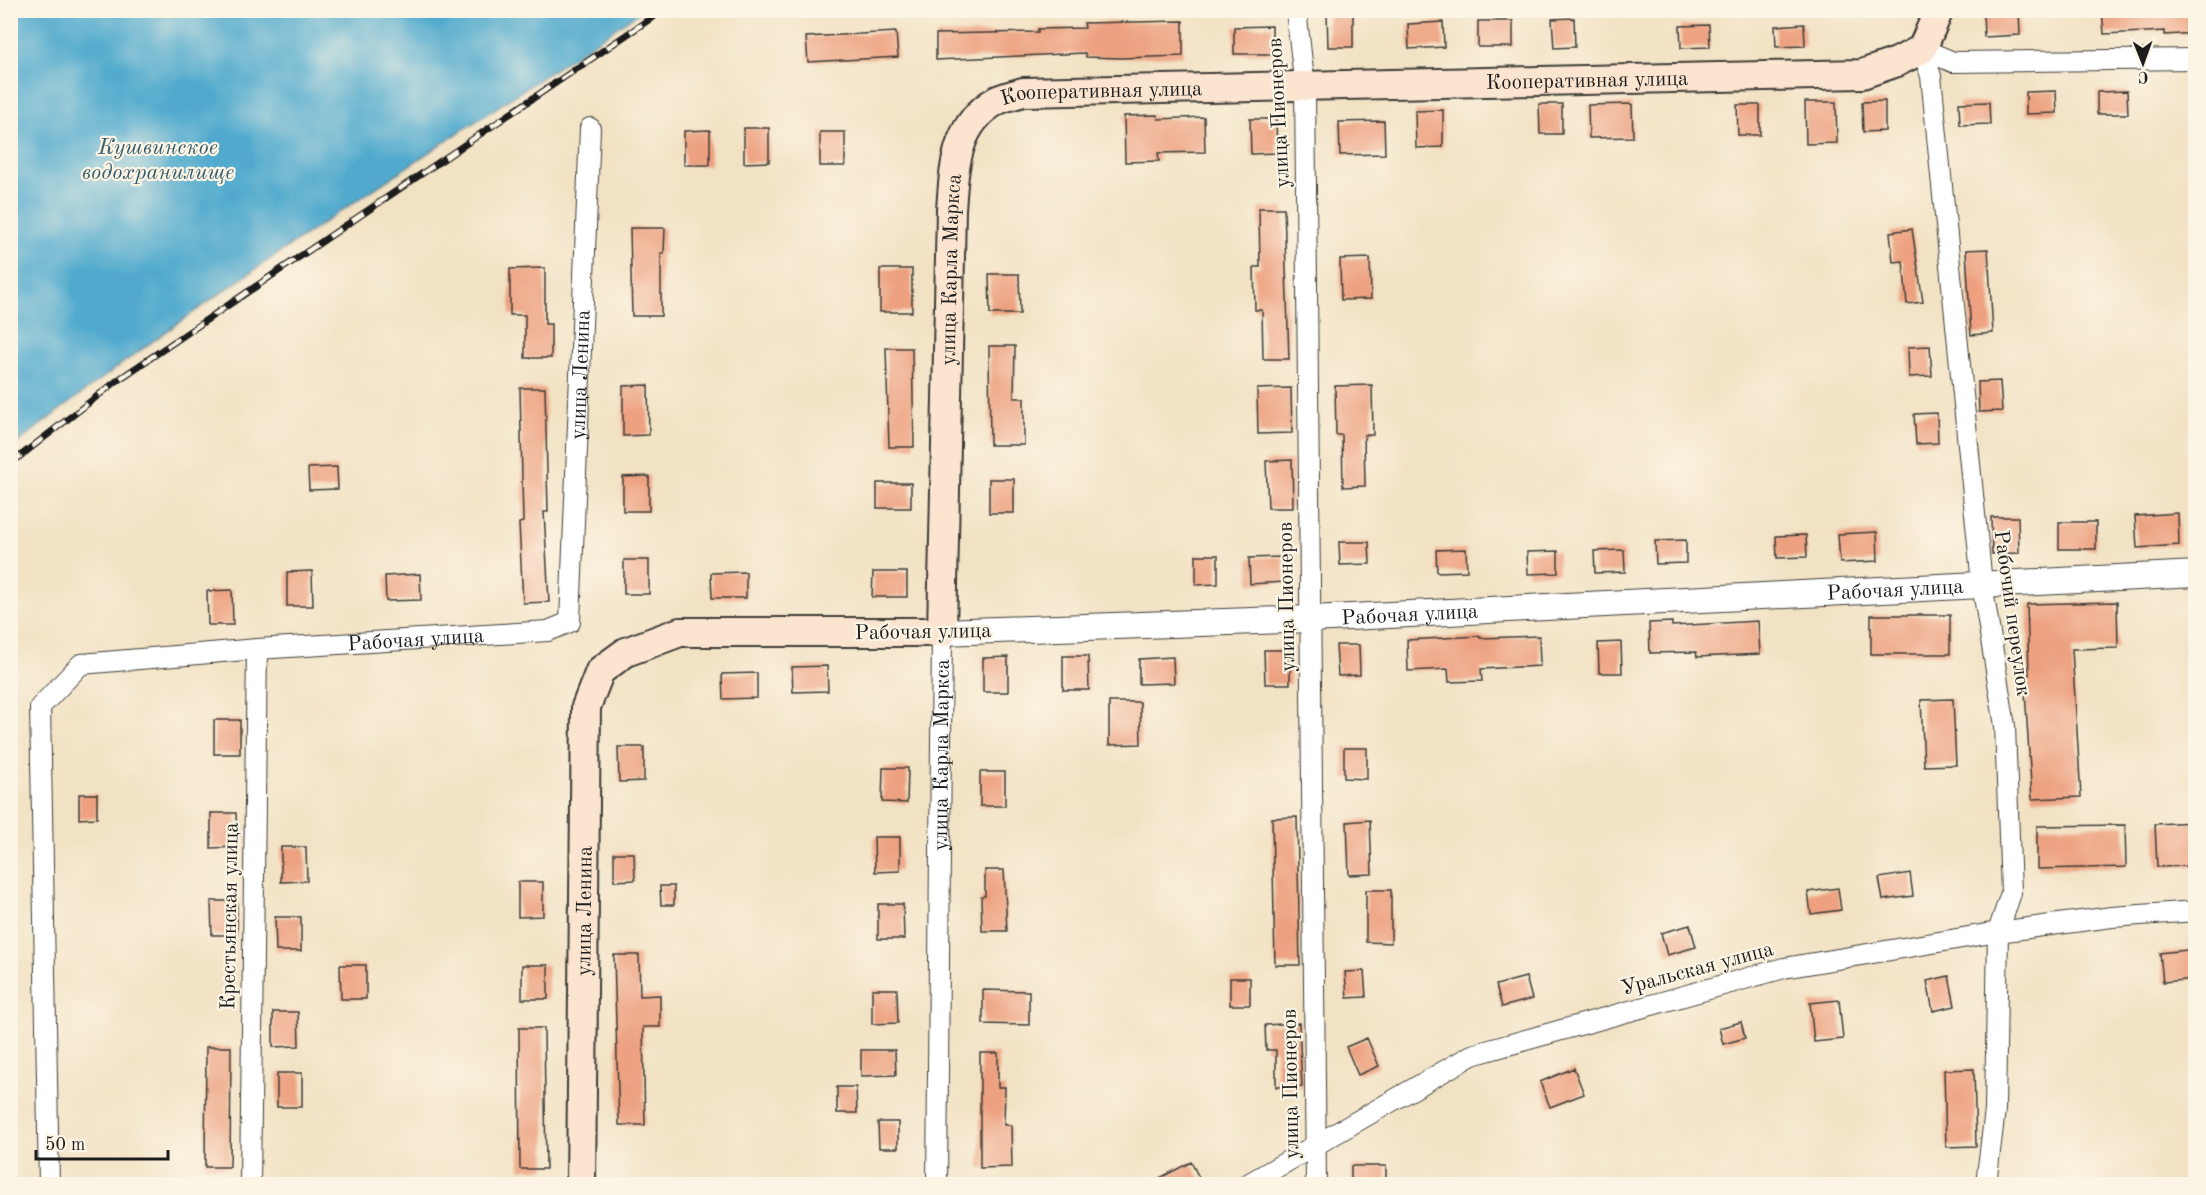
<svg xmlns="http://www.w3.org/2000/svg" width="2206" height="1195" font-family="'Old Standard TT',serif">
<rect width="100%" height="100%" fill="#fcf5e5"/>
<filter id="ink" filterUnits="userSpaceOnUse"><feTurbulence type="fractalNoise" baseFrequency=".0167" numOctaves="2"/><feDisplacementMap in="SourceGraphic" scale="12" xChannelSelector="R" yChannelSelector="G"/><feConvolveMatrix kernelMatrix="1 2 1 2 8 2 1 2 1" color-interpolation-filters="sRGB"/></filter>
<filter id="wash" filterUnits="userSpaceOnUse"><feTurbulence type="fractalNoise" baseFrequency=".008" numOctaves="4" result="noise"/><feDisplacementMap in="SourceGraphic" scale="24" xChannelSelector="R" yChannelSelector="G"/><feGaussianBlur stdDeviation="1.35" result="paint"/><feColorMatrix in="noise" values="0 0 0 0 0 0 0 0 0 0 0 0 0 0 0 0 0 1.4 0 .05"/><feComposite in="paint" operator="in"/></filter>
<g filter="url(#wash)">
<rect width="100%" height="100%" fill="#f2e2c4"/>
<path fill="#51aace" stroke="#366375" stroke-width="1.5" d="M 11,10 L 641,10 L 641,11 C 430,154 211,290 11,448 Z"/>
<g id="blocks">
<path fill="#eda180" d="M 2019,10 L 2020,35 L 1984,37 L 1983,11 Z
M 2102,10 L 2196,10 L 2196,33 L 2165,35 L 2165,31 L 2104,34 Z
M 1353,12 L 1353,47 L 1328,47 L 1327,13 Z
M 1574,18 L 1575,47 L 1554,48 L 1552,19 Z
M 1183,21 L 1183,56 L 1120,58 L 1086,57 L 1085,53 L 936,60 L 936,34 L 1038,32 L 1038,29 L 1085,28 L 1084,23 Z
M 1478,21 L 1513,21 L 1513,47 L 1478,47 Z
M 1443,22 L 1444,47 L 1409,49 L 1408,24 Z
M 1804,24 L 1805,46 L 1776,47 L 1775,26 Z
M 1709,25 L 1710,47 L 1681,48 L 1680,26 Z
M 1272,26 L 1272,54 L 1234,54 L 1234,27 Z
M 896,32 L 898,57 L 808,62 L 806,37 Z
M 2056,91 L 2057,113 L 2026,114 L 2026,92 Z
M 2127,91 L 2128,114 L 2097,114 L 2097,92 Z
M 1885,101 L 1885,131 L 1863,132 L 1862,102 Z
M 1805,102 L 1836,102 L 1837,143 L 1806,144 Z
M 1989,102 L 1990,124 L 1960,125 L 1959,103 Z
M 1539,104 L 1562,104 L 1562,134 L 1540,134 Z
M 1632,104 L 1633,137 L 1589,138 L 1588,105 Z
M 1737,105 L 1760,105 L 1760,135 L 1738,135 Z
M 1443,110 L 1443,147 L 1416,148 L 1415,111 Z
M 1157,115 L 1158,119 L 1204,117 L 1205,152 L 1158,153 L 1159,161 L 1125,162 L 1124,116 Z
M 1250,119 L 1276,119 L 1277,153 L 1251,154 Z
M 1384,121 L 1385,154 L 1340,155 L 1339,122 Z
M 744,128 L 769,128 L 769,162 L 744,163 Z
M 710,130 L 710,165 L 684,165 L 684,131 Z
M 820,132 L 845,132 L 845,166 L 820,166 Z
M 1259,208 L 1284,208 L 1289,359 L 1263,359 L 1262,310 L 1255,310 L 1254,267 L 1260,267 Z
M 630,228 L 665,228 L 664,253 L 661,253 L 661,316 L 632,316 Z
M 1912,229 L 1923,302 L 1907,304 L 1903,261 L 1893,262 L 1890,232 Z
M 1988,249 L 1993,333 L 1971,335 L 1966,250 Z
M 1370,258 L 1371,299 L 1341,300 L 1340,259 Z
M 545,268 L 545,324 L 551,324 L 551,358 L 525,358 L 525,315 L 510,315 L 510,269 Z
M 880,269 L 912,269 L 912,312 L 880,312 Z
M 989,274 L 1019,274 L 1020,314 L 990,314 Z
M 989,346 L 1015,346 L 1014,398 L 1024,398 L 1024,445 L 990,445 Z
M 1930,346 L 1932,376 L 1909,377 L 1908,347 Z
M 886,348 L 912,348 L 914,447 L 889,447 Z
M 2000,381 L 2002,411 L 1979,412 L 1978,382 Z
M 648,385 L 649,435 L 623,436 L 623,386 Z
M 1372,385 L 1373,435 L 1364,435 L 1365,486 L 1343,487 L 1342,435 L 1336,435 L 1335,386 Z
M 520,388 L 545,388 L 548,512 L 544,512 L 549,602 L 523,603 L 519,523 L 523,522 Z
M 1291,388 L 1292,433 L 1258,434 L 1257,389 Z
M 1937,413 L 1938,443 L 1916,444 L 1914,414 Z
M 1292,460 L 1293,508 L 1268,508 L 1266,461 Z
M 337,467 L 338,489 L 309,490 L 308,468 Z
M 649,476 L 649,511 L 623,511 L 623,477 Z
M 989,479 L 1014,479 L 1014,513 L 989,513 Z
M 877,483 L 911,483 L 911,508 L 877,508 Z
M 2178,513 L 2179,545 L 2137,548 L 2135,516 Z
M 1991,517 L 2018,517 L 2019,553 L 1992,554 Z
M 2059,522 L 2096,522 L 2096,549 L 2059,549 Z
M 1877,532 L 1878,561 L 1840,563 L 1838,534 Z
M 1806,535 L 1807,557 L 1777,558 L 1776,536 Z
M 1686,540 L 1686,563 L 1656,564 L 1655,541 Z
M 1339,542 L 1369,542 L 1370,564 L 1340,565 Z
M 1466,549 L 1467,571 L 1437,572 L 1436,550 Z
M 1624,550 L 1625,572 L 1595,573 L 1594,551 Z
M 1558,551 L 1558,573 L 1528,574 L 1527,552 Z
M 1196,555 L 1218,555 L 1218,584 L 1196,585 Z
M 1283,557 L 1285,582 L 1250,584 L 1249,558 Z
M 624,560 L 649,560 L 649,594 L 624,594 Z
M 312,571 L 313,606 L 287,606 L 287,572 Z
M 746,572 L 746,598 L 712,598 L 711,573 Z
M 873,572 L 907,572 L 907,597 L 872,597 Z
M 420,574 L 421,600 L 386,601 L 385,576 Z
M 232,590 L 233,625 L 208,625 L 207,591 Z
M 2117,602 L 2118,648 L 2072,649 L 2081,797 L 2032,799 L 2024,676 L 2029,675 L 2027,604 Z
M 1871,615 L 1950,615 L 1950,654 L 1871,654 Z
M 1758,621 L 1760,654 L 1697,657 L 1696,652 L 1650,653 L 1649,623 L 1672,622 L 1672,626 Z
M 1480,636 L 1480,638 L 1539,636 L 1540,666 L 1481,669 L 1482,681 L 1449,682 L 1448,669 L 1408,671 L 1407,640 Z
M 1621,642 L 1622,673 L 1599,673 L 1598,643 Z
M 1336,645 L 1359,645 L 1360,675 L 1338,676 Z
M 1264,650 L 1290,650 L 1290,684 L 1265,684 Z
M 1063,656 L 1088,656 L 1089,690 L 1063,690 Z
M 1008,657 L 1008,692 L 983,692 L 983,658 Z
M 1173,657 L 1174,683 L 1139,684 L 1139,659 Z
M 827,666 L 828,691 L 793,692 L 792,667 Z
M 757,673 L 757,698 L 723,699 L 722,674 Z
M 1953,699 L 1956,765 L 1924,766 L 1921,700 Z
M 1109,702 L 1140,702 L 1141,744 L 1109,745 Z
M 214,720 L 240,720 L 240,754 L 214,754 Z
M 618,747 L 644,747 L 644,781 L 619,782 Z
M 1344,748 L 1367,748 L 1367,779 L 1344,778 Z
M 883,768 L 908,768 L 907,803 L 882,802 Z
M 980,772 L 1005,772 L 1005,806 L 980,806 Z
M 79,794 L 97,794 L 97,818 L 79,819 Z
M 211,813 L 236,813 L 237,847 L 211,848 Z
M 1297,817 L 1300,965 L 1275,965 L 1272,818 Z
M 1370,820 L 1372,874 L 1349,875 L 1347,822 Z
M 2196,822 L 2196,866 L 2157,867 L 2155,824 Z
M 2125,825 L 2126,867 L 2037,869 L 2037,826 Z
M 874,837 L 900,837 L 900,871 L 875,872 Z
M 281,847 L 306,847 L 307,881 L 281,882 Z
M 614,853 L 634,853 L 635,880 L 614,881 Z
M 985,870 L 1004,870 L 1007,931 L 982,931 L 981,897 L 985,896 Z
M 1910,873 L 1913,896 L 1883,900 L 1879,878 Z
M 518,882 L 543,882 L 543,916 L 518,917 Z
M 660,886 L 674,886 L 674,905 L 661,905 Z
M 1838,888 L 1841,910 L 1811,914 L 1808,892 Z
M 1366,890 L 1391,890 L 1391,943 L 1366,942 Z
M 211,901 L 237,901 L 237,935 L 212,935 Z
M 878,904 L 903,904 L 904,939 L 878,939 Z
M 275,917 L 301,917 L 301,951 L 276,951 Z
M 1690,925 L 1696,947 L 1667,955 L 1661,933 Z
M 2196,949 L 2196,979 L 2163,982 L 2160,953 Z
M 614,955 L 639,955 L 640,996 L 660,995 L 660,1027 L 643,1027 L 645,1125 L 619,1125 Z
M 340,965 L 366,965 L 366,999 L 341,999 Z
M 522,965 L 548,965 L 548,999 L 522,999 Z
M 1364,971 L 1366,997 L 1347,998 L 1345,972 Z
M 1949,976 L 1955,1006 L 1933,1011 L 1927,981 Z
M 1526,977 L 1532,999 L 1502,1007 L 1496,985 Z
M 1230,978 L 1250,978 L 1250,1005 L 1230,1005 Z
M 872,989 L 897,989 L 898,1023 L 872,1024 Z
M 983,990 L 1029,991 L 1029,1025 L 983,1024 Z
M 1839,1000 L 1843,1039 L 1814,1042 L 1810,1003 Z
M 273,1012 L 298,1012 L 299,1046 L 273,1047 Z
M 1741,1022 L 1745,1038 L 1723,1044 L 1719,1028 Z
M 1299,1023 L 1302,1087 L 1276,1087 L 1276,1050 L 1266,1050 L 1265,1025 Z
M 519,1028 L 544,1028 L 546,1169 L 520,1169 Z
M 1367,1038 L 1379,1066 L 1358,1075 L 1346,1047 Z
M 206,1047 L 231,1047 L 230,1167 L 205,1167 Z
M 861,1050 L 895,1050 L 896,1075 L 861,1076 Z
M 980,1053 L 998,1053 L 998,1087 L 1005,1087 L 1004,1125 L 1011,1125 L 1012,1167 L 980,1168 Z
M 1574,1068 L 1584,1094 L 1550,1107 L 1540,1082 Z
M 1974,1069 L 1976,1146 L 1946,1147 L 1944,1070 Z
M 277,1073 L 302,1073 L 302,1107 L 277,1107 Z
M 837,1087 L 856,1087 L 857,1113 L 837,1113 Z
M 878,1122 L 898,1122 L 898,1148 L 879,1148 Z
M 1191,1162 L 1203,1185 L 1146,1185 Z
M 1351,1166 L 1386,1166 L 1386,1185 L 1351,1185 Z"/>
</g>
</g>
<g filter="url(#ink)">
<use href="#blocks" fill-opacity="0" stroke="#3c3a35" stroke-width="1.5"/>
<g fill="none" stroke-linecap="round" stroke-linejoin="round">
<defs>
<g id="minor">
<path d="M 1296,10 L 1305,88 L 1316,1184"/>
<path d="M 1922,49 L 1931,76 L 1982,584 L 2005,726 L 2011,893 L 1998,932 L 1995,1110 L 1986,1184"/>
<path d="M 1922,49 L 1953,62 L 2196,59"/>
<path id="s1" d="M 49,1184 L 40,707 L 81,664 L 257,649 L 548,631 L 570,622 L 590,128"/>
<path d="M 250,1184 L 257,649"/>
<path id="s2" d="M 937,1184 L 942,632"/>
<path d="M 1248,1184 L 1472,1055 L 1784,968 L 1998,932 L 2112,917 L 2196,911"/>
</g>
<g id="tertiary">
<path id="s3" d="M 942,632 L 1311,619 L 2196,574"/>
</g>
<g id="secondary">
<path id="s4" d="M 581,1184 L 586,707 L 600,671 L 626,652 L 680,632 L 942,632 L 951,210 C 954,169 955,124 996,101 C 1003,97 1014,95 1023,92 L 1862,74 L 1897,62 L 1922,49 L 1939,10"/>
</g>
</defs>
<use href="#minor" stroke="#3c3a35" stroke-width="22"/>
<use href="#tertiary" stroke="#3c3a35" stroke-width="28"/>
<use href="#secondary" stroke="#3c3a35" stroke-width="32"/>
<use href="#minor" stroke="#fff" stroke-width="20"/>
<use href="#tertiary" stroke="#fff" stroke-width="26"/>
<use href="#secondary" stroke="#fce5d0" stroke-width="28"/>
<defs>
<path id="rail" d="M 10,464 L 118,380 L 663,10"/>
</defs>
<use href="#rail" stroke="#1c1c1c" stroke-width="7"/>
<use href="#rail" stroke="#fcf5e5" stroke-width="4.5" stroke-dasharray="14" stroke-linecap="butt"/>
</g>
</g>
<g text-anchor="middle" stroke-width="4.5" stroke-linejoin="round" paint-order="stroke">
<g font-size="21" fill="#1c1c1c" stroke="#fcf5e5">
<text dy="7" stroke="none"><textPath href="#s4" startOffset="2006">Кооперативная улица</textPath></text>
<text dy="7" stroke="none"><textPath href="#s4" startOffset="1520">Кооперативная улица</textPath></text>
<text transform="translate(1278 113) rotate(-93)" y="7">улица Пионеров</text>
<text dy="7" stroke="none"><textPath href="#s4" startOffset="1230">улица Карла Маркса</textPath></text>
<text dy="7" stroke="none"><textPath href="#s1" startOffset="1276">улица Ленина</textPath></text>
<text dy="7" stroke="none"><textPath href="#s3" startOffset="954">Рабочая улица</textPath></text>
<text transform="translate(1286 597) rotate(-91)" y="7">улица Пионеров</text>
<text transform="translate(2013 613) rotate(82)" y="7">Рабочий переулок</text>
<text dy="7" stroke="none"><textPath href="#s3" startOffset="468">Рабочая улица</textPath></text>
<text transform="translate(923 631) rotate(-1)" y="7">Рабочая улица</text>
<text dy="7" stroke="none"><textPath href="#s1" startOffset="872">Рабочая улица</textPath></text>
<text dy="7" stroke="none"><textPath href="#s2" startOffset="429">улица Карла Маркса</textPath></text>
<text dy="7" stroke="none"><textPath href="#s4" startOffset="273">улица Ленина</textPath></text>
<text transform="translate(229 916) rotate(-89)" y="7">Крестьянская улица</text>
<text transform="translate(1697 968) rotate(-15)" y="7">Уральская улица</text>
<text transform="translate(1290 1084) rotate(-91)" y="7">улица Пионеров</text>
</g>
<g font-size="22" font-style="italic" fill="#345c6c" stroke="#fcf5e5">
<text x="158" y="154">Кушвинское<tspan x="158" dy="25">водохранилище</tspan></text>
</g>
</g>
<rect width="2206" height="1195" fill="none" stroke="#fcf5e5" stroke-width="36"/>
<g transform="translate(2143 63) rotate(179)" stroke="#fcf5e5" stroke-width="4.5" paint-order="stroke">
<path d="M0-4.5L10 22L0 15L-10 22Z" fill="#1c1c1c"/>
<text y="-9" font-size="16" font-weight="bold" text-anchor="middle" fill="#1c1c1c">С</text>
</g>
<path d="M36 1150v9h132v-9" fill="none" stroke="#1c1c1c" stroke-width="3"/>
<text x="45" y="1150" font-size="18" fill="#1c1c1c" stroke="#fcf5e5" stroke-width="4.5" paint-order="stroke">50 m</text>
</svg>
